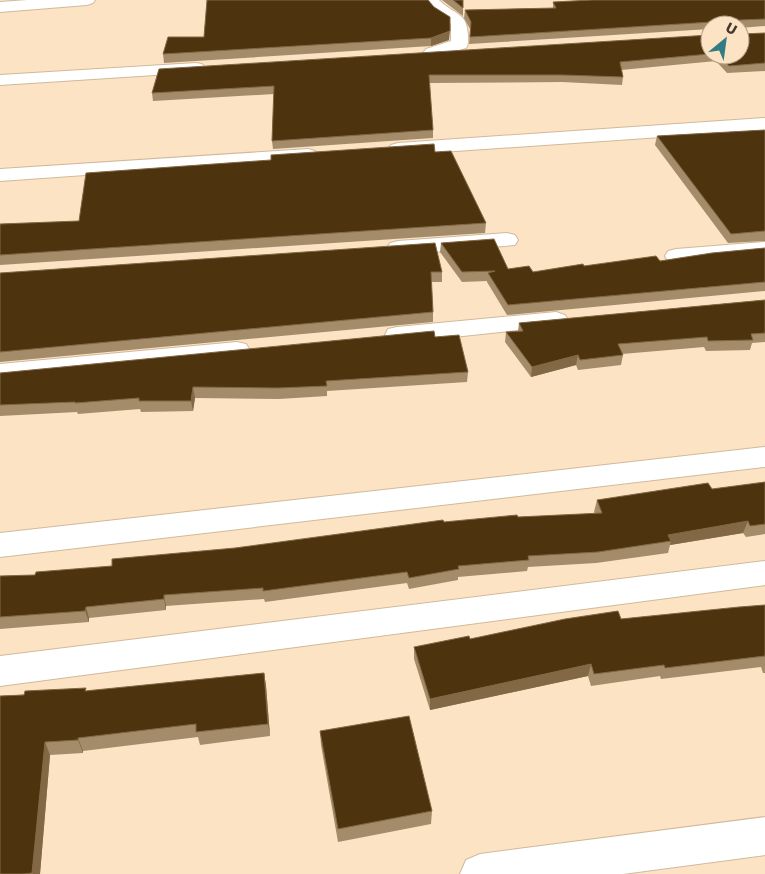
<svg xmlns="http://www.w3.org/2000/svg" width="765" height="874" font-family="'Golos Text',sans-serif">
<rect width="100%" height="100%" fill="#fce3c4"/>
<g fill="none" stroke-linecap="round" stroke-linejoin="round">
<defs>
<path id="minor" d="M 27,0 L 95,0 L 93,3 L 87,5 L 0,12 L 0,2 Z
M 422,0 L 439,0 C 455,16 467,11 468,36 C 468,41 469,43 466,48 L 432,58 L 426,57 L 423,53 L 426,49 L 451,41 L 451,24 L 435,14 Z
M 196,63 L 202,64 L 205,68 L 202,72 L 0,85 L 0,75 Z
M 765,118 L 765,130 L 398,155 L 391,153 L 388,149 L 391,145 L 398,143 Z
M 308,149 L 315,151 L 318,155 L 315,159 L 0,181 L 0,169 Z
M 507,233 L 515,235 L 518,240 L 515,245 L 398,255 L 390,253 L 387,248 L 390,243 L 398,241 Z
M 765,242 L 765,256 L 676,263 L 668,261 L 665,256 L 668,251 L 676,249 Z
M 556,312 L 565,315 L 568,320 L 565,325 L 397,343 L 388,341 L 385,335 L 388,329 L 397,327 Z
M 237,342 L 246,344 L 250,350 L 246,356 L 0,382 L 0,364 Z
M 765,447 L 765,467 L 0,557 L 0,533 Z
M 765,561 L 765,585 L 0,686 L 0,656 Z
M 765,817 L 765,855 L 623,874 L 460,874 L 466,860 L 480,854 Z"/>
</defs>
<use href="#minor" stroke="#d1b99b" stroke-width="2"/>
<use href="#minor" fill="#fff" fill-rule="evenodd"/>
</g>
<path fill="#a48b69" d="M 207,0 L 449,40 L 431,46 L 164,63 L 163,54 L 204,37 Z
M 442,0 L 463,0 L 463,16 Z
M 765,0 L 765,26 L 740,28 L 740,25 L 710,25 L 710,29 L 469,44 L 470,29 L 464,18 L 465,10 L 553,8 L 553,2 Z
M 765,33 L 765,71 L 727,73 L 716,61 L 621,70 L 623,77 L 622,85 L 562,82 L 429,83 L 433,130 L 433,138 L 273,149 L 272,141 L 274,94 L 153,101 L 152,93 L 710,35 L 710,55 L 740,55 L 742,34 Z
M 765,130 L 765,241 L 728,243 L 655,145 L 657,136 Z
M 79,221 L 486,223 L 485,233 L 0,265 L 0,224 Z
M 441,243 L 508,269 L 533,272 L 584,266 L 660,261 L 765,248 L 765,291 L 507,315 L 487,282 L 487,281 L 462,282 L 440,252 Z
M 442,272 L 442,282 L 431,282 L 433,312 L 433,322 L 0,362 L 0,273 Z
M 765,300 L 765,342 L 752,343 L 750,350 L 706,351 L 704,347 L 622,354 L 623,355 L 621,365 L 578,370 L 576,365 L 531,377 L 505,342 L 506,332 L 518,331 L 519,323 Z
M 435,337 L 468,372 L 467,382 L 327,391 L 327,396 L 279,399 L 195,398 L 193,411 L 141,412 L 140,409 L 78,414 L 77,412 L 0,416 L 0,373 Z
M 765,482 L 765,534 L 746,537 L 743,533 L 670,545 L 668,553 L 596,563 L 528,567 L 527,571 L 458,577 L 458,580 L 409,589 L 407,583 L 265,602 L 264,599 L 166,606 L 166,610 L 89,618 L 89,622 L 0,629 L 0,576 L 35,575 L 112,566 L 235,548 L 444,522 L 518,517 L 595,514 L 594,512 L 597,500 L 712,489 Z
M 765,605 L 765,673 L 763,673 L 761,667 L 661,679 L 660,676 L 591,686 L 588,676 L 430,710 L 414,659 L 414,647 L 470,639 L 621,619 Z
M 264,673 L 266,686 L 270,736 L 200,745 L 198,737 L 83,751 L 83,753 L 50,755 L 40,874 L 0,874 L 0,696 L 87,691 Z
M 320,731 L 432,811 L 431,824 L 338,842 L 321,745 Z"/>
<path fill="#826845" d="M 450,31 L 449,40 L 431,46 L 431,38 Z
M 578,355 L 576,365 L 531,377 L 532,367 Z
M 193,387 L 195,398 L 193,411 L 191,401 Z
M 748,521 L 743,533 L 670,545 L 671,541 L 668,535 Z
M 164,595 L 166,606 L 166,610 L 164,599 Z
M 86,607 L 89,618 L 89,622 L 85,611 Z
M 591,664 L 588,676 L 430,710 L 430,699 Z
M 264,673 L 266,686 L 270,736 L 268,724 Z
M 78,738 L 83,751 L 83,753 L 78,740 Z
M 45,742 L 50,755 L 40,874 L 33,874 L 32,873 Z"/>
<path fill="#4d330e" stroke="#826845" d="M 207,0 L 428,0 L 434,7 L 450,17 L 450,31 L 431,38 L 163,54 L 168,37 L 204,37 Z
M 453,0 L 463,0 L 463,8 Z
M 592,0 L 765,0 L 765,19 L 740,20 L 740,31 L 740,25 L 713,25 L 714,24 L 712,22 L 470,37 L 471,22 L 465,10 L 556,8 L 553,2 Z
M 740,32 L 742,34 L 765,33 L 765,63 L 729,66 L 719,55 L 740,55 Z
M 710,35 L 710,54 L 620,62 L 623,77 L 563,75 L 429,75 L 433,130 L 272,141 L 274,86 L 152,93 L 159,69 Z
M 765,130 L 765,231 L 731,234 L 657,136 Z
M 434,144 L 435,152 L 451,151 L 486,223 L 0,255 L 0,224 L 79,221 L 86,173 L 271,160 L 271,155 Z
M 494,239 L 508,269 L 529,266 L 533,272 L 583,264 L 584,266 L 656,256 L 660,261 L 712,253 L 765,248 L 765,282 L 508,305 L 488,273 L 495,271 L 462,272 L 441,243 Z
M 435,243 L 442,272 L 431,272 L 433,312 L 0,352 L 0,273 Z
M 765,300 L 765,333 L 751,334 L 753,340 L 708,341 L 707,337 L 618,344 L 623,355 L 580,360 L 578,355 L 532,367 L 506,332 L 523,331 L 519,323 Z
M 434,331 L 435,337 L 459,335 L 468,372 L 326,381 L 327,386 L 278,388 L 193,387 L 191,401 L 139,401 L 139,398 L 75,403 L 75,402 L 0,405 L 0,373 Z
M 765,482 L 765,524 L 750,526 L 748,521 L 668,535 L 671,541 L 598,552 L 528,556 L 529,560 L 458,566 L 459,569 L 409,578 L 407,572 L 263,591 L 263,588 L 164,595 L 164,599 L 86,607 L 85,611 L 0,617 L 0,576 L 35,575 L 36,572 L 112,566 L 112,559 L 235,548 L 443,520 L 444,522 L 517,515 L 518,517 L 602,513 L 597,500 L 708,483 L 712,489 Z
M 765,605 L 765,656 L 665,668 L 664,665 L 594,674 L 591,664 L 430,699 L 414,647 L 469,636 L 470,639 L 565,619 L 618,611 L 621,619 L 739,607 Z
M 264,673 L 268,724 L 196,732 L 196,724 L 78,738 L 78,740 L 45,742 L 32,873 L 23,874 L 0,874 L 0,696 L 24,695 L 25,691 L 86,688 L 85,691 Z
M 409,716 L 432,811 L 338,829 L 320,731 Z"/>
<g transform="translate(725 40) rotate(29)"><circle r="24" fill="#fce3c4" stroke="#b29f87"/>
<path d="M0-4L9 19L0 12L-9 19Z" fill="#347c83"/>
<text y="-8" font-size="14" font-weight="bold" text-anchor="middle" fill="#42382c">U</text>
</g>
</svg>
